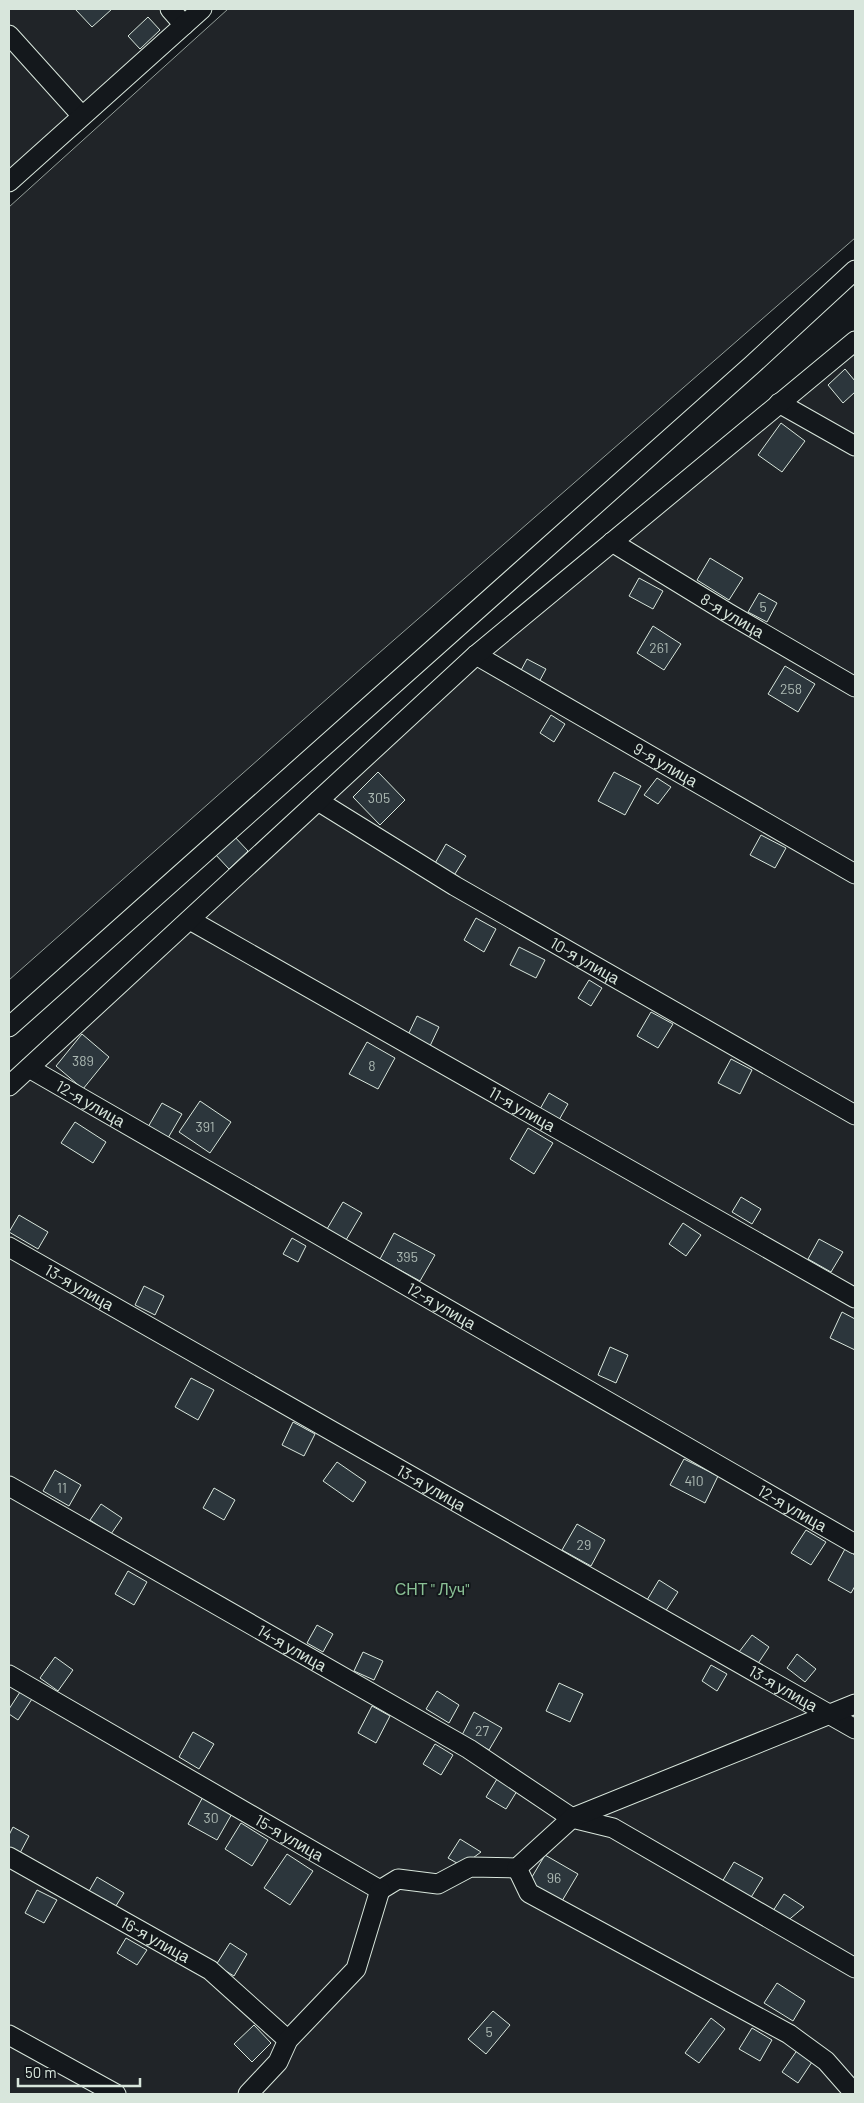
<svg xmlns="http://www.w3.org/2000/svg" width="864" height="2103" font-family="Barlow,sans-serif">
<rect width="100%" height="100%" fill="#14181c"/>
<path fill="#202428" stroke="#939e99" d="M 9,9 L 210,9 L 9,191 Z
M 228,9 L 855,9 L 855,238 L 363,667 L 9,980 L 9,207 Z
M 855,330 L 855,2094 L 9,2094 L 9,1083 L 477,653 Z"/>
<path fill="#2c363c" stroke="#d8e6dc" d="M 75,9 L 112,9 L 92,27 Z
M 148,17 L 160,30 L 140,49 L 128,36 Z
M 845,369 L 855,381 L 855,392 L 843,403 L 828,385 Z
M 781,423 L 805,441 L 782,472 L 758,455 Z
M 710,558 L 743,578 L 729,600 L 697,580 Z
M 639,578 L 663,591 L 653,609 L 629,596 Z
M 759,593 L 777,603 L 767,622 L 748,612 Z
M 653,626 L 681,644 L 664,670 L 637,653 Z
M 527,659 L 546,669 L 538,684 L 519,674 Z
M 785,666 L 815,684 L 798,712 L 768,694 Z
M 551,715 L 565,724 L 554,742 L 540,733 Z
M 378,772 L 405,800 L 380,825 L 353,797 Z
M 614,772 L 641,786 L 625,815 L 598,801 Z
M 657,778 L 671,787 L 658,804 L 644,795 Z
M 233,835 L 248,851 L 229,869 L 214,853 Z
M 761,835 L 786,848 L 775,868 L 750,855 Z
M 446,844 L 466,856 L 453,877 L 434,865 Z
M 476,918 L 496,929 L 484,952 L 464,940 Z
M 519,947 L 545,960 L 536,978 L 510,965 Z
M 589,980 L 602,988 L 591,1006 L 578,998 Z
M 651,1012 L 673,1024 L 658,1048 L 637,1036 Z
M 417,1016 L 439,1027 L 430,1046 L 408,1035 Z
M 82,1034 L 109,1057 L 83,1089 L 56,1066 Z
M 367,1042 L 395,1058 L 378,1089 L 349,1074 Z
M 731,1059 L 752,1070 L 740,1094 L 718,1083 Z
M 549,1093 L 568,1104 L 559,1120 L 540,1109 Z
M 200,1101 L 231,1122 L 210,1153 L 179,1132 Z
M 162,1103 L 182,1114 L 168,1138 L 148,1127 Z
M 75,1122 L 106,1142 L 93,1163 L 61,1143 Z
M 528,1128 L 553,1143 L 534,1174 L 510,1159 Z
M 741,1197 L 761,1209 L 752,1224 L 732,1212 Z
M 343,1202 L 362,1213 L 346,1240 L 327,1229 Z
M 19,1215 L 48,1232 L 38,1249 L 9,1232 Z
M 683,1223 L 701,1235 L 686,1256 L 669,1244 Z
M 394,1233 L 435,1255 L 420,1281 L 380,1259 Z
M 292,1238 L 306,1246 L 298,1262 L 283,1254 Z
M 819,1239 L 843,1252 L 831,1272 L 808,1259 Z
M 144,1286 L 164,1296 L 155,1315 L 135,1305 Z
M 842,1312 L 855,1319 L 855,1350 L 830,1338 Z
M 610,1347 L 628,1355 L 616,1383 L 598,1375 Z
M 191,1378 L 214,1390 L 198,1420 L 175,1407 Z
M 293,1422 L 315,1434 L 304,1456 L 282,1445 Z
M 684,1459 L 718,1476 L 705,1503 L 670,1485 Z
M 337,1462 L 366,1482 L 353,1502 L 323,1481 Z
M 55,1470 L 81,1485 L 69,1506 L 43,1491 Z
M 214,1488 L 235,1500 L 224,1520 L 203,1508 Z
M 101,1504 L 122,1518 L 111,1534 L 90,1520 Z
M 577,1524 L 605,1540 L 591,1566 L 562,1550 Z
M 806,1530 L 826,1542 L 811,1565 L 791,1553 Z
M 845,1549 L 855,1555 L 855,1586 L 851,1593 L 828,1580 Z
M 128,1571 L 147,1582 L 134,1605 L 115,1594 Z
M 659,1580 L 678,1592 L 665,1612 L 647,1600 Z
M 317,1625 L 333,1634 L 323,1652 L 307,1643 Z
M 752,1635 L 769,1647 L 757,1665 L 739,1652 Z
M 363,1652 L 383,1661 L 374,1680 L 354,1671 Z
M 797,1654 L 816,1669 L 805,1682 L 787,1668 Z
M 55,1657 L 73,1670 L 58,1691 L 40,1678 Z
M 711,1665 L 727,1674 L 717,1691 L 702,1681 Z
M 559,1683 L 583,1694 L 570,1722 L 546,1711 Z
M 22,1689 L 34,1696 L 18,1720 L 9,1714 L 9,1709 Z
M 437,1691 L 459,1705 L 449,1723 L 426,1709 Z
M 372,1706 L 390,1716 L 376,1743 L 358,1733 Z
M 474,1712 L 502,1728 L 489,1750 L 462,1735 Z
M 193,1732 L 214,1744 L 199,1769 L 179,1757 Z
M 435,1744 L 453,1755 L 441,1775 L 423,1764 Z
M 497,1779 L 517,1791 L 506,1809 L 486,1797 Z
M 204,1795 L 233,1812 L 217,1840 L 188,1824 Z
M 241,1823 L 268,1840 L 252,1866 L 225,1849 Z
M 13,1827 L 29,1836 L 20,1853 L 9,1847 L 9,1835 Z
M 460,1839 L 481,1852 L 462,1866 L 448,1858 Z
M 287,1854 L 313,1871 L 290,1905 L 264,1888 Z
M 545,1855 L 578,1874 L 562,1901 L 529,1882 Z
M 734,1862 L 763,1878 L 750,1899 L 722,1882 Z
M 97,1877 L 124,1893 L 114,1909 L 88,1893 Z
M 37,1890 L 57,1900 L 44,1923 L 25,1913 Z
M 784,1894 L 804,1907 L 785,1923 L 771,1914 Z
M 126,1938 L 147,1950 L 137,1965 L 117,1953 Z
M 230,1943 L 247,1954 L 234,1976 L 216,1965 Z
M 777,1983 L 805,2001 L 793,2021 L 764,2003 Z
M 493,2011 L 510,2025 L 486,2054 L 468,2039 Z
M 711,2018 L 725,2029 L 699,2063 L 685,2053 Z
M 254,2025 L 271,2043 L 252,2062 L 234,2044 Z
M 752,2028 L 772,2040 L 760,2061 L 739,2049 Z
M 798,2049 L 814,2059 L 798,2083 L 782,2072 Z"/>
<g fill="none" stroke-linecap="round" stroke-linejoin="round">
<defs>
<g id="minor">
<path d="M 170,9 L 184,25"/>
<path d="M 9,35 L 82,116"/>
<path d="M 9,182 L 202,9"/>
<path d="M 779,403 L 855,446"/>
<path id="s1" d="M 612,542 L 728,613 L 855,687"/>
<path id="s2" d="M 476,655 L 855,874"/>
<path id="s3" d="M 318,801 L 455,886 L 855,1115"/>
<path id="s4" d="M 190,920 L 855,1298"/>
<path d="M 9,1027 L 752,365 L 855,270"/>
<path id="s5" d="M 29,1068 L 855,1544"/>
<path d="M 9,1086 L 476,655 L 855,341"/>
<path id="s6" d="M 9,1247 L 855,1729"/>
<path id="s7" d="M 9,1486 L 469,1749 L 572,1818 L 613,1828 L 855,1968"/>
<path id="s8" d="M 9,1675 L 380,1890 L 398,1879 L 438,1884 L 470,1867 L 517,1868 L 572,1818 L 855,1704"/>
<path id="s9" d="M 9,1857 L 210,1970 L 288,2040"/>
<path d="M 517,1868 L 529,1893 L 789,2034 L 826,2061 L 855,2094"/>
<path d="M 9,2035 L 116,2094"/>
<path d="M 248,2094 L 278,2062 L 288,2040 L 356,1969 L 380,1890"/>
</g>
</defs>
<use href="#minor" stroke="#d8e6dc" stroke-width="21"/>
<use href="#minor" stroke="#14181c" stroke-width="19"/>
</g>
<g text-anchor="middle" stroke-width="4" stroke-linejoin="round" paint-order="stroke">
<g font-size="14" fill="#adbab4">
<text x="763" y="612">5</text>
<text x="659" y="653">261</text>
<text x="791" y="694">258</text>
<text x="379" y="803">305</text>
<text x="83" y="1066">389</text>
<text x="372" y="1071">8</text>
<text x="205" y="1132">391</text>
<text x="407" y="1262">395</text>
<text x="694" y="1486">410</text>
<text x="62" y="1493">11</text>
<text x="584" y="1550">29</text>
<text x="482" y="1736">27</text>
<text x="211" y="1823">30</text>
<text x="554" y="1883">96</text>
<text x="489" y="2037">5</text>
</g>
<g font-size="16" fill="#d8e6dc" stroke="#14181c">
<text dy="6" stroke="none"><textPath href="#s1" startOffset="141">8-я улица</textPath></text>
<text dy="6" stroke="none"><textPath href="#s2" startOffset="219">9-я улица</textPath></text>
<text dy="6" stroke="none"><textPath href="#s3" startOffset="311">10-я улица</textPath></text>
<text dy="6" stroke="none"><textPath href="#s5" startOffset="71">12-я улица</textPath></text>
<text dy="6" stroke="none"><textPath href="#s4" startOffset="382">11-я улица</textPath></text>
<text dy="6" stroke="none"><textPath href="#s6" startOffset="81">13-я улица</textPath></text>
<text dy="6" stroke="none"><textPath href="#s5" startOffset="476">12-я улица</textPath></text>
<text dy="6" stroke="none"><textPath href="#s6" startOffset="486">13-я улица</textPath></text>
<text dy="6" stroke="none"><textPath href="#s5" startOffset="881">12-я улица</textPath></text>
<text dy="6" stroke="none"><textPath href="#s7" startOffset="326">14-я улица</textPath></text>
<text dy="6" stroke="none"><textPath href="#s6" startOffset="891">13-я улица</textPath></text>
<text dy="6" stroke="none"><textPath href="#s8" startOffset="324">15-я улица</textPath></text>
<text dy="6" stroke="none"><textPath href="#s9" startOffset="168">16-я улица</textPath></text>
</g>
<g font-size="16" fill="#8ac095" stroke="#14181c">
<text x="432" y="1595">СНТ " Луч"</text>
</g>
</g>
<rect width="864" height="2103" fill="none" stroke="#d8e6dc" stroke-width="20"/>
<path d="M18 2078v8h122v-8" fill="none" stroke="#d8e6dc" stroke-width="2.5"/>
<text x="25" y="2078" font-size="15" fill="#d8e6dc" stroke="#14181c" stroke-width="4" paint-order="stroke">50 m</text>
</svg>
